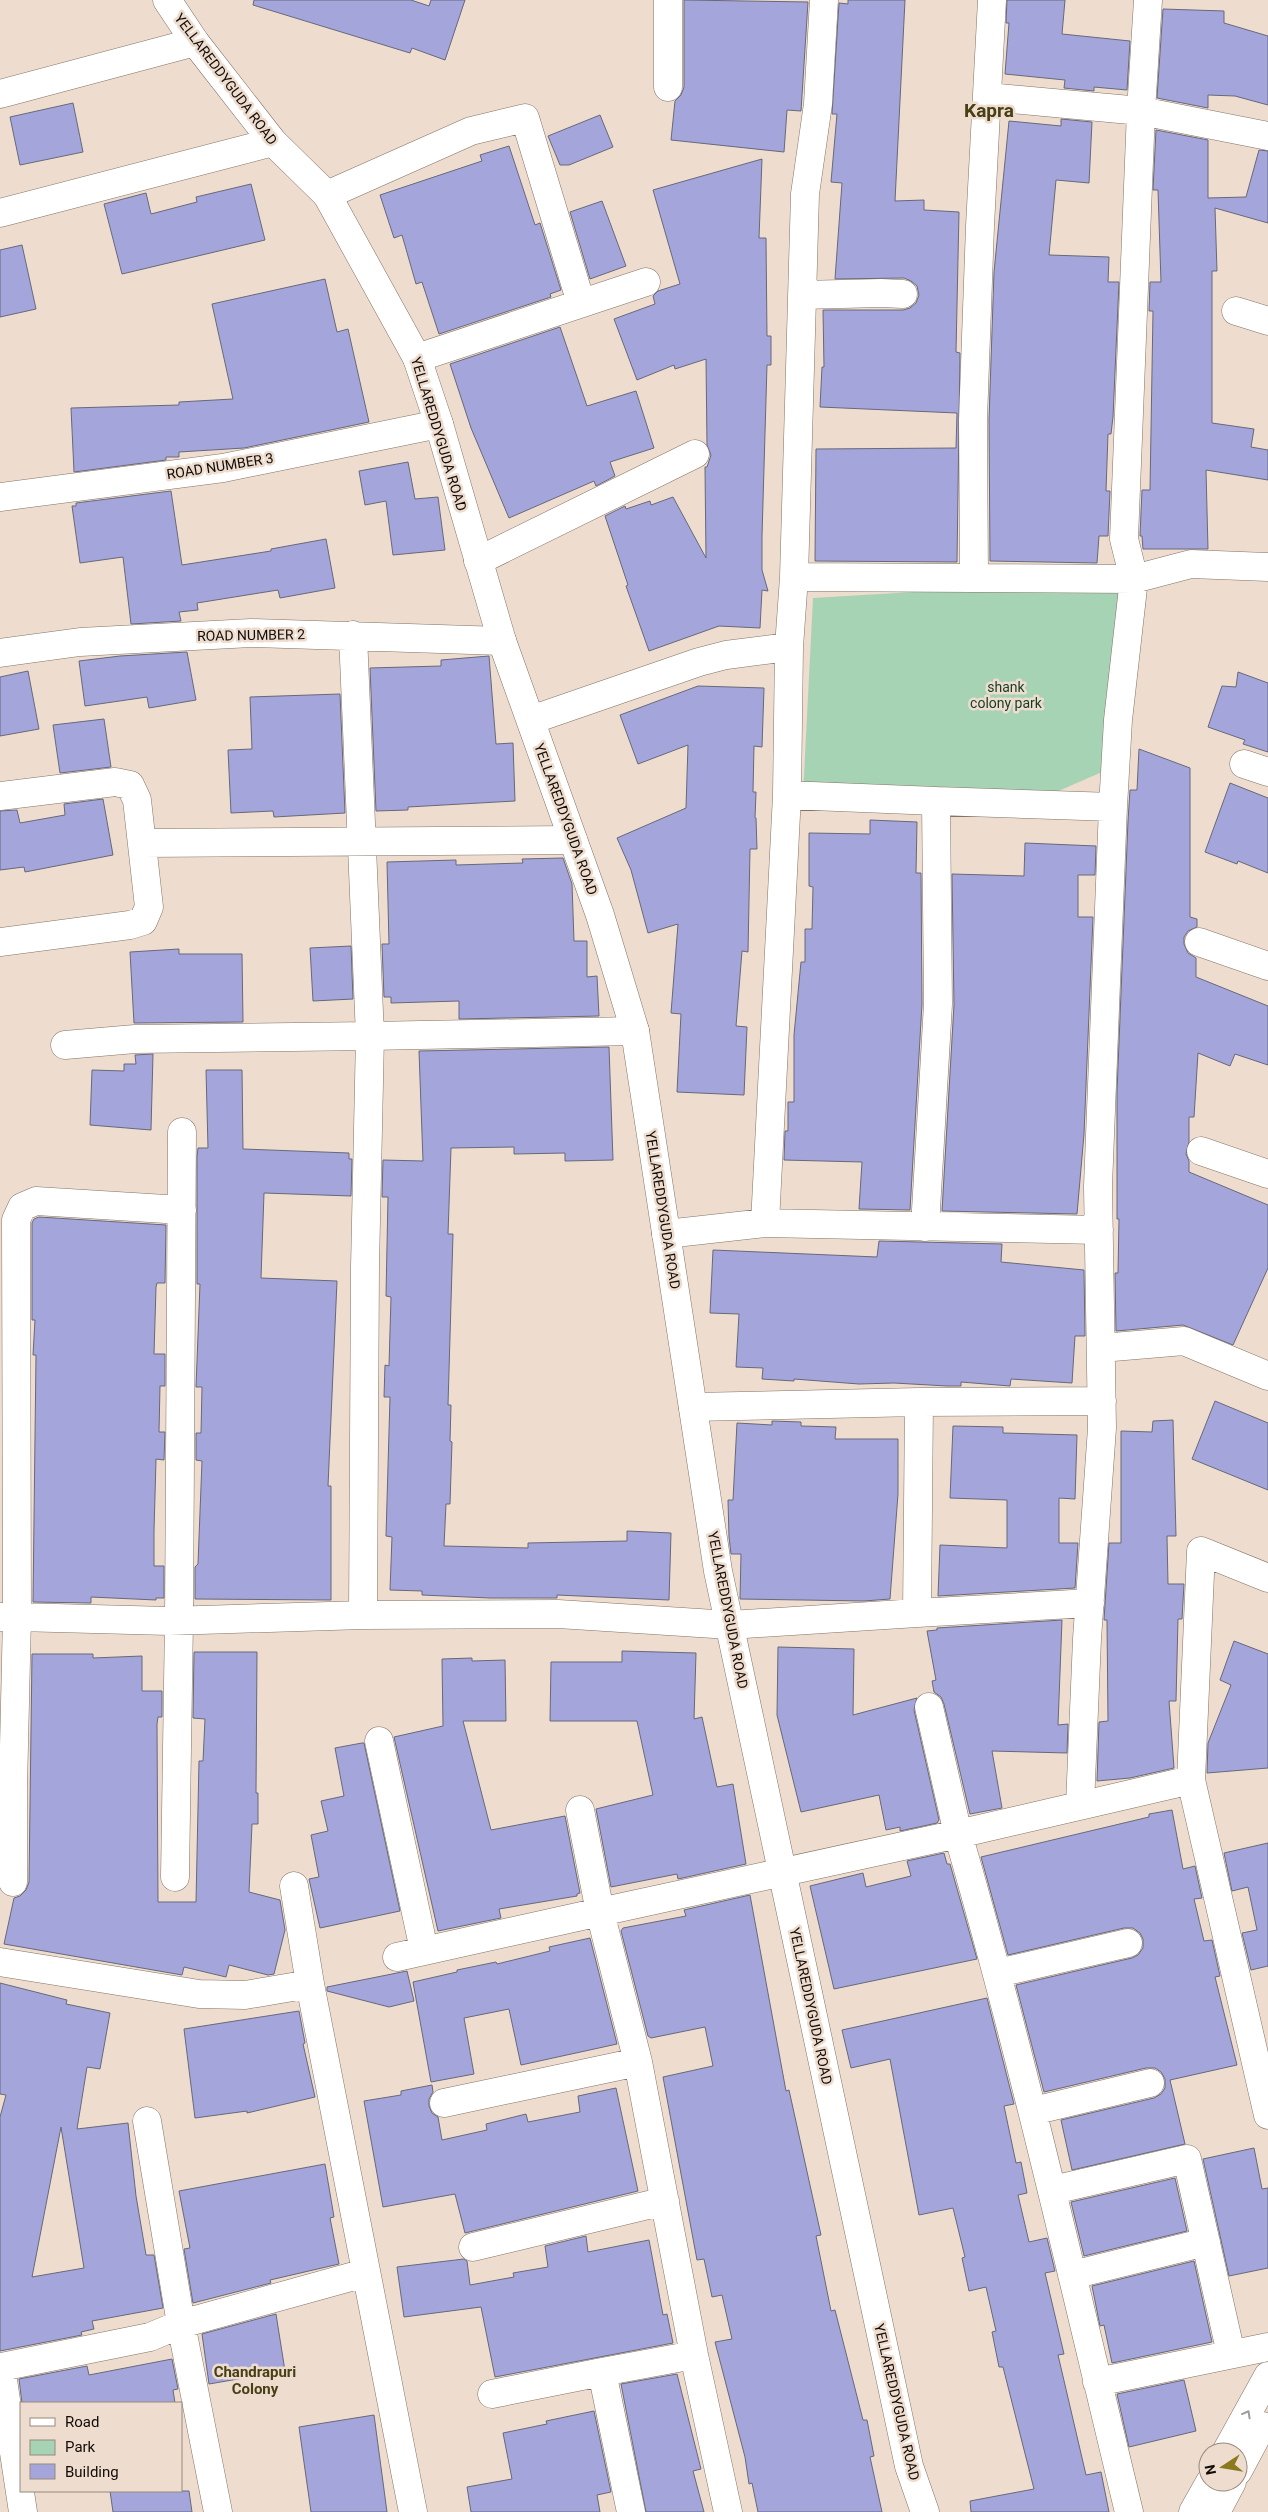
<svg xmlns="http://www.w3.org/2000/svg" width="1268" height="2512" font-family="Roboto,sans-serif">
<rect width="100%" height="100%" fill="#eedcce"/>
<path fill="#a7d3b5" d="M 1134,579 L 1102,772 L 1031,803 L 803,795 L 813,598 Z"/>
<path fill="#a4a6db" stroke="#67687a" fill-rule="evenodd" d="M 254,0 L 411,0 L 429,6 L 431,0 L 465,0 L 445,60 L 412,48 L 410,53 L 253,5 Z
M 684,0 L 808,2 L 801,111 L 787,110 L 784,152 L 671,140 L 675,101 L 681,95 L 684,87 Z
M 848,0 L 905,0 L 895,201 L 924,200 L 924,210 L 959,212 L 956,352 L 960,353 L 957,562 L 815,561 L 816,449 L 956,448 L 957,413 L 820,407 L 822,367 L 824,367 L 823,310 L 903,310 L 910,308 L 916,303 L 919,295 L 917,286 L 911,281 L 904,278 L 835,279 L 842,183 L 831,182 L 837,114 L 832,114 L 839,3 L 848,4 Z
M 1007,0 L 1065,0 L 1062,34 L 1130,41 L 1127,90 L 1094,87 L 1094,91 L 1064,88 L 1065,80 L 1005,74 L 1009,23 L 1006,23 Z
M 1163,9 L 1224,11 L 1224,23 L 1268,36 L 1268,105 L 1235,96 L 1208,95 L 1208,108 L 1157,98 Z
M 73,103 L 83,152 L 20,165 L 10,117 Z
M 600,115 L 613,147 L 569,165 L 560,165 L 548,136 Z
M 1061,119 L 1092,122 L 1089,183 L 1056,180 L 1049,255 L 1109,257 L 1108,282 L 1119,282 L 1113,417 L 1111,434 L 1108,434 L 1106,491 L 1110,491 L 1108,536 L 1099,536 L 1097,563 L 990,561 L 989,420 L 994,272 L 1009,121 L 1061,126 Z
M 1156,130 L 1208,140 L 1208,198 L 1246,197 L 1259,150 L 1268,151 L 1268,223 L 1215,208 L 1217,271 L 1212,271 L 1212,423 L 1254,429 L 1251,447 L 1268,450 L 1268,480 L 1206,470 L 1208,549 L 1143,549 L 1142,536 L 1140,536 L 1142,490 L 1150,490 L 1153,311 L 1149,311 L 1150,282 L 1161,282 L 1158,190 L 1153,190 Z
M 509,146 L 535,225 L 540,223 L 561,290 L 550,294 L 551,297 L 439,334 L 422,282 L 416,284 L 402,235 L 394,238 L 380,195 L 482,161 L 480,155 Z
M 762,159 L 759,238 L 766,238 L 767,336 L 771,336 L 771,365 L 767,365 L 762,536 L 762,570 L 768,591 L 762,590 L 760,628 L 719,626 L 649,651 L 626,586 L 628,585 L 605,516 L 625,506 L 626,509 L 650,501 L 651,505 L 673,497 L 706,558 L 705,467 L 707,467 L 711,455 L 707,445 L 706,359 L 675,369 L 674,365 L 637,380 L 614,319 L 655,304 L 653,296 L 658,291 L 680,284 L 653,190 Z
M 251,184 L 265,240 L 122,274 L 104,204 L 146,193 L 151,214 L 197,202 L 196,197 Z
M 602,201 L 626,266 L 590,279 L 570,212 Z
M 22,245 L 36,309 L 0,317 L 0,250 Z
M 325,279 L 337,332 L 348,329 L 369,422 L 244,448 L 179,452 L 179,457 L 166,457 L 166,460 L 74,472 L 71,408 L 179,405 L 179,402 L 233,399 L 212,304 Z
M 560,327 L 587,406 L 636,391 L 654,448 L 610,462 L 615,476 L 596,486 L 594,481 L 509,518 L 471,428 L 450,364 Z
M 408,462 L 415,499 L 438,497 L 445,550 L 393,555 L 386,501 L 365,505 L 359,471 Z
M 171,491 L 182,565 L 271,551 L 271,549 L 326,539 L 335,588 L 280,598 L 278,590 L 197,603 L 198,610 L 179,612 L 181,621 L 131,624 L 123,557 L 80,563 L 72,506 L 76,506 L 76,503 Z
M 187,652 L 196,700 L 149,708 L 147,697 L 85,706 L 79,661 L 120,656 Z
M 489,656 L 496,744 L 513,743 L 515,801 L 408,807 L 408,810 L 376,811 L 370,668 L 441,666 L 441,660 Z
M 28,671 L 39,729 L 0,736 L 0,677 Z
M 1238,672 L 1268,683 L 1268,752 L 1243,744 L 1245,740 L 1208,727 L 1222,686 L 1236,687 Z
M 698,686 L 764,688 L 762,747 L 754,746 L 753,792 L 756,792 L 755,818 L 756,818 L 757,849 L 750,849 L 748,952 L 742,951 L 736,1026 L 747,1027 L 744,1095 L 677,1092 L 681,1014 L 671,1013 L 678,924 L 648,933 L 631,870 L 617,838 L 686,808 L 688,745 L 638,764 L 620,715 Z
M 340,694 L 345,813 L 274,817 L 273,811 L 231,813 L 228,750 L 252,749 L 250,697 Z
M 104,719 L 111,767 L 60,773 L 53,725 Z
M 1139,749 L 1190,768 L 1190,917 L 1197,919 L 1197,927 L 1188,931 L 1184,937 L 1184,944 L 1188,953 L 1196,958 L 1196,977 L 1268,1006 L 1268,1065 L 1235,1054 L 1230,1066 L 1198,1053 L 1194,1117 L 1189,1117 L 1189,1142 L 1186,1154 L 1189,1161 L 1189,1172 L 1268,1205 L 1268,1268 L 1233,1345 L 1183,1325 L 1116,1331 L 1115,1273 L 1118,1273 L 1119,1219 L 1117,1219 L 1117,1092 L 1128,821 L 1130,790 L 1137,790 Z
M 1230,783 L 1268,798 L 1268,873 L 1238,861 L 1237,864 L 1205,852 Z
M 103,799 L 113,855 L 25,872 L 24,867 L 0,870 L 0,811 L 17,810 L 20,823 L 65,815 L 64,804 Z
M 870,820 L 917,822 L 916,873 L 921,873 L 922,1004 L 910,1210 L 859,1209 L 862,1162 L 784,1160 L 785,1131 L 788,1131 L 788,1102 L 794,1102 L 794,1035 L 801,962 L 805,962 L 805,929 L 812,929 L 813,887 L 809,886 L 809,833 L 870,834 Z
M 1025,843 L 1096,846 L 1095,875 L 1078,875 L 1078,917 L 1093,917 L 1084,1134 L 1077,1214 L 942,1211 L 954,1005 L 952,874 L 1024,876 Z
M 563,858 L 572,884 L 574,941 L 587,941 L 587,977 L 597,976 L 599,1016 L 459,1019 L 459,1001 L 391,1003 L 391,997 L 384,997 L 382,944 L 389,944 L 387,862 L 456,860 L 456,865 L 523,863 L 522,859 Z
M 351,946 L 353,999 L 313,1001 L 310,948 Z
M 179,949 L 179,954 L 242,954 L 243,1022 L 134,1023 L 130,952 Z
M 609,1047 L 613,1160 L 565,1161 L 565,1153 L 514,1154 L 514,1147 L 451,1148 L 448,1234 L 453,1234 L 448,1405 L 451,1405 L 450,1441 L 452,1442 L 450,1504 L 446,1504 L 444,1546 L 528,1548 L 528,1543 L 627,1541 L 627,1531 L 671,1533 L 669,1600 L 557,1595 L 557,1598 L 490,1598 L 422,1595 L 422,1591 L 390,1590 L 392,1537 L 386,1536 L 390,1397 L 384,1397 L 385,1365 L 389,1366 L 391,1297 L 386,1296 L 388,1197 L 382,1197 L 383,1160 L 423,1161 L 419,1051 Z
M 153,1054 L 151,1130 L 90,1125 L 92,1070 L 124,1071 L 124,1064 L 136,1064 L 135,1055 Z
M 206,1070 L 242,1070 L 243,1149 L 349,1153 L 349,1159 L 352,1159 L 351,1196 L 264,1193 L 261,1278 L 337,1281 L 328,1486 L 331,1486 L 331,1600 L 195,1599 L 195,1567 L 198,1564 L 202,1461 L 196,1460 L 196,1433 L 201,1433 L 202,1387 L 196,1387 L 200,1284 L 197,1284 L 197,1157 L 198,1148 L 208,1148 Z
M 39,1217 L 166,1225 L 165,1283 L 157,1283 L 156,1287 L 154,1354 L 165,1354 L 165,1386 L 160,1386 L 159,1432 L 165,1432 L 164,1460 L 156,1459 L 154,1531 L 154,1566 L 164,1566 L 164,1598 L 156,1598 L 156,1600 L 91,1597 L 91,1603 L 33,1602 L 36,1355 L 33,1355 L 35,1320 L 32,1320 L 32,1223 L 34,1219 Z
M 879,1241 L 1002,1244 L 1001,1262 L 1084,1270 L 1085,1336 L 1075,1336 L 1072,1383 L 1011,1379 L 1010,1386 L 961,1382 L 961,1386 L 947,1386 L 894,1383 L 859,1384 L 794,1379 L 794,1381 L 762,1379 L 763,1368 L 736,1367 L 739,1314 L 710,1313 L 713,1250 L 877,1257 Z
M 1215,1401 L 1268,1423 L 1268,1490 L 1192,1459 Z
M 1173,1420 L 1176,1536 L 1167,1536 L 1168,1584 L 1184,1584 L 1182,1619 L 1178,1619 L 1176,1701 L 1169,1701 L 1174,1768 L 1130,1778 L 1097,1781 L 1099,1722 L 1108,1721 L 1107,1620 L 1104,1620 L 1109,1543 L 1121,1543 L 1121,1431 L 1152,1432 L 1153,1421 Z
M 772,1421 L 801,1422 L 801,1426 L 836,1427 L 835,1439 L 898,1439 L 898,1494 L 890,1599 L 864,1601 L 740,1599 L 741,1554 L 731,1554 L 729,1537 L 728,1500 L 733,1500 L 737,1423 L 772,1425 Z
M 953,1426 L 1003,1427 L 1003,1433 L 1077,1435 L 1075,1499 L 1059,1498 L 1059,1543 L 1078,1543 L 1075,1588 L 938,1596 L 940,1545 L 1007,1548 L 1007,1500 L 950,1498 Z
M 1062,1620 L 1058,1725 L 1068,1724 L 1067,1753 L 992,1751 L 1002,1808 L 970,1814 L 944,1704 L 941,1697 L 934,1692 L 932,1681 L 936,1680 L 927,1631 L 937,1630 L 937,1628 Z
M 1234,1641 L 1268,1654 L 1268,1768 L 1207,1773 L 1208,1743 L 1231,1685 L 1220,1680 Z
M 778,1647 L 854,1649 L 853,1715 L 917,1698 L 914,1710 L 939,1820 L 937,1823 L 900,1831 L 900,1827 L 886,1830 L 879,1795 L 801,1812 L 777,1715 Z
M 622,1651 L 696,1653 L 694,1719 L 702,1717 L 717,1787 L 733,1784 L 746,1864 L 678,1879 L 677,1874 L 611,1887 L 596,1809 L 653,1795 L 637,1721 L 550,1721 L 551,1662 L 622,1662 Z
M 194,1652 L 257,1652 L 256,1793 L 258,1793 L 258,1824 L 252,1824 L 249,1892 L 280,1900 L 285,1930 L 274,1974 L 268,1975 L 229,1965 L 226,1977 L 184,1967 L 182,1975 L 4,1944 L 14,1898 L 20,1896 L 26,1890 L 29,1882 L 32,1654 L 93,1654 L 93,1658 L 142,1656 L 142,1691 L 162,1691 L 162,1717 L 158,1717 L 157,1724 L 158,1902 L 196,1902 L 199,1761 L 203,1761 L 205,1719 L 193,1718 Z
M 472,1658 L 472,1661 L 505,1660 L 506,1721 L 463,1721 L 491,1830 L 565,1816 L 580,1893 L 577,1894 L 577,1896 L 499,1909 L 501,1918 L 438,1931 L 394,1737 L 443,1726 L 442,1659 Z
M 362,1743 L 364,1743 L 400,1911 L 320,1928 L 309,1879 L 319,1877 L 311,1835 L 328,1831 L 321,1801 L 344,1796 L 335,1748 Z
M 1172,1810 L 1183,1869 L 1195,1866 L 1202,1898 L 1194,1899 L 1204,1941 L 1212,1940 L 1220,1976 L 1215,1977 L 1237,2065 L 1170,2080 L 1185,2144 L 1072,2170 L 1061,2120 L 1154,2098 L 1161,2094 L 1165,2088 L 1165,2079 L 1161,2072 L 1155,2068 L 1146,2068 L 1044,2092 L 1016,1985 L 1132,1958 L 1138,1955 L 1143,1948 L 1143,1939 L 1140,1933 L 1133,1928 L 1124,1928 L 1008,1955 L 981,1857 L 1149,1817 L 1149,1814 Z
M 1268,1843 L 1268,1966 L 1251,1970 L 1242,1933 L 1257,1930 L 1248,1887 L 1232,1891 L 1224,1853 Z
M 944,1853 L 947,1864 L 950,1864 L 977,1959 L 834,1989 L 810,1886 L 863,1873 L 866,1887 L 911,1876 L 907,1861 Z
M 750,1895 L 786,2091 L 789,2090 L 821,2235 L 816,2236 L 831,2311 L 835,2310 L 863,2420 L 867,2420 L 874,2456 L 870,2457 L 882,2512 L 758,2512 L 752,2483 L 749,2484 L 745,2457 L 715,2342 L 732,2339 L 722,2295 L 712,2297 L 704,2259 L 697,2260 L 663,2077 L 713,2066 L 705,2027 L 651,2038 L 648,2036 L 621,1931 L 623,1928 L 686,1916 L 684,1910 Z
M 590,1938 L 617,2044 L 521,2065 L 509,2009 L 464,2018 L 474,2074 L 431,2082 L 413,1982 L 457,1972 L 457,1970 L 496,1962 L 497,1964 L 550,1951 L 549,1947 Z
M 407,1971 L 414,2001 L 389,2007 L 327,1991 L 327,1987 Z
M 0,1983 L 67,2000 L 66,2004 L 110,2013 L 100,2069 L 87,2067 L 77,2129 L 128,2123 L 136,2196 L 146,2255 L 154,2255 L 163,2308 L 92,2321 L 94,2329 L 81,2332 L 82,2335 L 0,2351 L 0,2117 L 6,2095 L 0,2094 ZM 61,2127 L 84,2268 L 32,2277 Z
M 987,1998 L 1014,2104 L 1004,2106 L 1016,2163 L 1021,2162 L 1027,2193 L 1018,2195 L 1029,2242 L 1047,2238 L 1055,2271 L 1045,2273 L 1064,2354 L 1058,2355 L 1086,2475 L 1101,2472 L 1109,2512 L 971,2512 L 970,2501 L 1034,2489 L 1003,2367 L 999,2367 L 992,2332 L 996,2331 L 986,2287 L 969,2291 L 962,2258 L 965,2257 L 953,2208 L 919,2215 L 890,2059 L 851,2068 L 842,2030 Z
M 299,2011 L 305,2043 L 303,2044 L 315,2097 L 247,2113 L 247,2111 L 195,2118 L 184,2029 Z
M 432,2085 L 433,2092 L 429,2099 L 429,2106 L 432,2113 L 438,2117 L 442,2140 L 487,2130 L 486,2124 L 526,2114 L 528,2122 L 580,2112 L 578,2096 L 616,2088 L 638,2191 L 465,2233 L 455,2194 L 383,2207 L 364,2101 L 401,2095 L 401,2091 Z
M 1254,2148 L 1262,2189 L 1268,2188 L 1268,2268 L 1229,2276 L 1203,2159 Z
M 325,2164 L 334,2217 L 330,2218 L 339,2264 L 270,2280 L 271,2283 L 193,2303 L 184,2249 L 190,2248 L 179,2191 Z
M 1175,2178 L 1187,2231 L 1084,2256 L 1071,2202 Z
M 586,2236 L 588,2252 L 649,2240 L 663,2315 L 667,2314 L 673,2343 L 495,2377 L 481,2307 L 404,2317 L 397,2267 L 464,2259 L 467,2261 L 470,2285 L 514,2277 L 513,2273 L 548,2267 L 545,2246 Z
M 1194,2261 L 1212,2342 L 1112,2363 L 1104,2325 L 1100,2326 L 1092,2286 Z
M 276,2314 L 285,2371 L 209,2384 L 202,2334 Z
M 172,2359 L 178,2389 L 173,2390 L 175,2403 L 22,2403 L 19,2379 L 87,2366 L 89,2375 Z
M 677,2374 L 701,2469 L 693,2471 L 704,2512 L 646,2512 L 621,2384 Z
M 1184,2380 L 1196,2431 L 1129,2447 L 1117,2394 Z
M 594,2411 L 611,2492 L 597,2495 L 600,2512 L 471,2512 L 467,2487 L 512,2479 L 503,2433 L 547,2424 L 546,2421 Z
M 374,2415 L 387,2512 L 311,2512 L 299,2427 Z
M 110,2491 L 189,2491 L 192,2512 L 113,2512 Z"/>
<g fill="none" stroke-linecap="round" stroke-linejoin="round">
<defs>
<path id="street" d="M 668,87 L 668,0
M 0,94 L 195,42
M 988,97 L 1141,111 L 1268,136
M 327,195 L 471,131 L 525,118 L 581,303
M 0,213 L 273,142
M 802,295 L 881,293 L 903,294
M 1236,311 L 1268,321
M 417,358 L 646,282
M 0,497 L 223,468 L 439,424
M 478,561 L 695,454
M 794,577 L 805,194 L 818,104 L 824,0
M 974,577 L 973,420 L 980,226 L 992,0
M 353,635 L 370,1036 L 635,1031
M 0,653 L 80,642 L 251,633 L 502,641
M 531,720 L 699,662 L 726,655 L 789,647 L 794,577 L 1134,579 L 1191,564 L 1268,567
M 1244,764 L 1268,772
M 787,795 L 789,647
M 0,796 L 115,782 L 130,785 L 137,800 L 149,907 L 143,921 L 130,925 L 0,942
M 936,801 L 1113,807
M 143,843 L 573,840
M 1199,942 L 1268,966
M 65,1045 L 135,1039 L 370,1036 L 365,1267 L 363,1615
M 1201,1151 L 1268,1174
M 765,1223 L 787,795 L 936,801 L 938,1004 L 925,1227
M 666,1234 L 765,1223 L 1099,1230
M 1101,1348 L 1184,1341 L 1268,1376
M 693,1407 L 919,1402 L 1102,1401
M 917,1613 L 1090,1603
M 0,1617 L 17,1617 L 16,1220 L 22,1207 L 36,1201 L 182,1210
M 379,1741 L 424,1950
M 1191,1780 L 1201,1551 L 1268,1578
M 0,1788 L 13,1788 L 17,1617 L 169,1621 L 363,1615 L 558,1614 L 730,1625 L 917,1613 L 919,1402
M 1080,1805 L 1087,1639 L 1102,1428 L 1098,1186 L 1113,807 L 1118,720 L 1134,579 L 1124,539 L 1141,111 L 1148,0
M 175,1877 L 179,1620 L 182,1132
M 13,1882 L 13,1788
M 294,1886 L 310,1984 L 413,2512
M 397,1957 L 600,1912 L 580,1810
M 0,1962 L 199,1994 L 245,1995 L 310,1984
M 998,1973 L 1128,1943
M 444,2103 L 638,2062
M 1033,2111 L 1150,2083
M 147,2121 L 181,2324 L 218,2512
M 1053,2190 L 1187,2159 L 1231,2354
M 473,2247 L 665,2201
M 1072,2275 L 1206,2242
M 1097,2382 L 1268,2347
M 492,2394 L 602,2372
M 23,2512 L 1,2367 L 150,2337 L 181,2324 L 365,2273
M 631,2512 L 602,2372 L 694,2355
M 728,2512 L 694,2355 L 638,2062 L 600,1912 L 958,1834 L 929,1707
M 1129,2512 C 1074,2285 1023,2058 958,1834 L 1191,1780 L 1268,2115"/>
<path id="secondary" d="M 167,0 L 195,42 L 273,142 L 327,195 L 417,358 L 439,424 L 502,641 L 600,915 L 635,1031 L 718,1571 L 909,2466 L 925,2512
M 1226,2452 L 1268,2376
M 1238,2471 L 1262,2426
M 1193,2512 L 1210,2482
M 1216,2512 L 1232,2482"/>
</defs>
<use href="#street" stroke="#837366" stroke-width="29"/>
<use href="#secondary" stroke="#837366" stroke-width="29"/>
<use href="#street" stroke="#fff" stroke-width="28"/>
<use href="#secondary" stroke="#fff" stroke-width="28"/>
</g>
<defs><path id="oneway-chevron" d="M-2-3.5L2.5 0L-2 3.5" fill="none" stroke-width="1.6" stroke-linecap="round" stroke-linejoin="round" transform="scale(1.25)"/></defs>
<use stroke="#a09e9c" href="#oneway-chevron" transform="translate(1247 2414) rotate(-61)"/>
<g text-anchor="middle" stroke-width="5" stroke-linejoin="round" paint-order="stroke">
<g font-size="14" fill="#120c07" stroke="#eedcce">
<text transform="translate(226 79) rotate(53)" y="5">YELLAREDDYGUDA ROAD</text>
<text transform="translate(439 434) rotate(73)" y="5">YELLAREDDYGUDA ROAD</text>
<text transform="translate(220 466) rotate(-9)" y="5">ROAD NUMBER 3</text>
<text transform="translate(251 635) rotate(-1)" y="5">ROAD NUMBER 2</text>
<text transform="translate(566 819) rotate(70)" y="5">YELLAREDDYGUDA ROAD</text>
<text transform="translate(663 1210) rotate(81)" y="5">YELLAREDDYGUDA ROAD</text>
<text transform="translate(728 1610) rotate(79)" y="5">YELLAREDDYGUDA ROAD</text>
<text transform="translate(811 2006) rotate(78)" y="5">YELLAREDDYGUDA ROAD</text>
<text transform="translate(897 2402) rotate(77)" y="5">YELLAREDDYGUDA ROAD</text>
</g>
<g font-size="14" fill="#123c24" stroke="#eedcce">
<text x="1006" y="692">shank<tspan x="1006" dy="16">colony park</tspan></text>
</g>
<g font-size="15" font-weight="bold" fill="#473f15" stroke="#eedcce">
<text x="255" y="2377">Chandrapuri<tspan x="255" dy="17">Colony</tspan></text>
</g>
<g font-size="19" font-weight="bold" fill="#473f15" stroke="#eedcce">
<text x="989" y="117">Kapra</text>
</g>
</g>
<rect x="20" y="2402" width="162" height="90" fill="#eedcce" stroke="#96897e"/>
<rect x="30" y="2418" width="25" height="8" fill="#ffffff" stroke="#96897e"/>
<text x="65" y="2427" font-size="15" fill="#120c07">Road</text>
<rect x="30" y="2440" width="25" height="15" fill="#a7d3b5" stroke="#96897e"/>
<text x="65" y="2452" font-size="15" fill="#120c07">Park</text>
<rect x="30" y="2464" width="25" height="15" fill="#a4a6db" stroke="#96897e"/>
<text x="65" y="2477" font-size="15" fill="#120c07">Building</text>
<g transform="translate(1223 2467) rotate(258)"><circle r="24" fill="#eedcce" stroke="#96897e"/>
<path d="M0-4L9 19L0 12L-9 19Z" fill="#8b791e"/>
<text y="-8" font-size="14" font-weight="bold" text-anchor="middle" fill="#120c07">N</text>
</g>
</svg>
